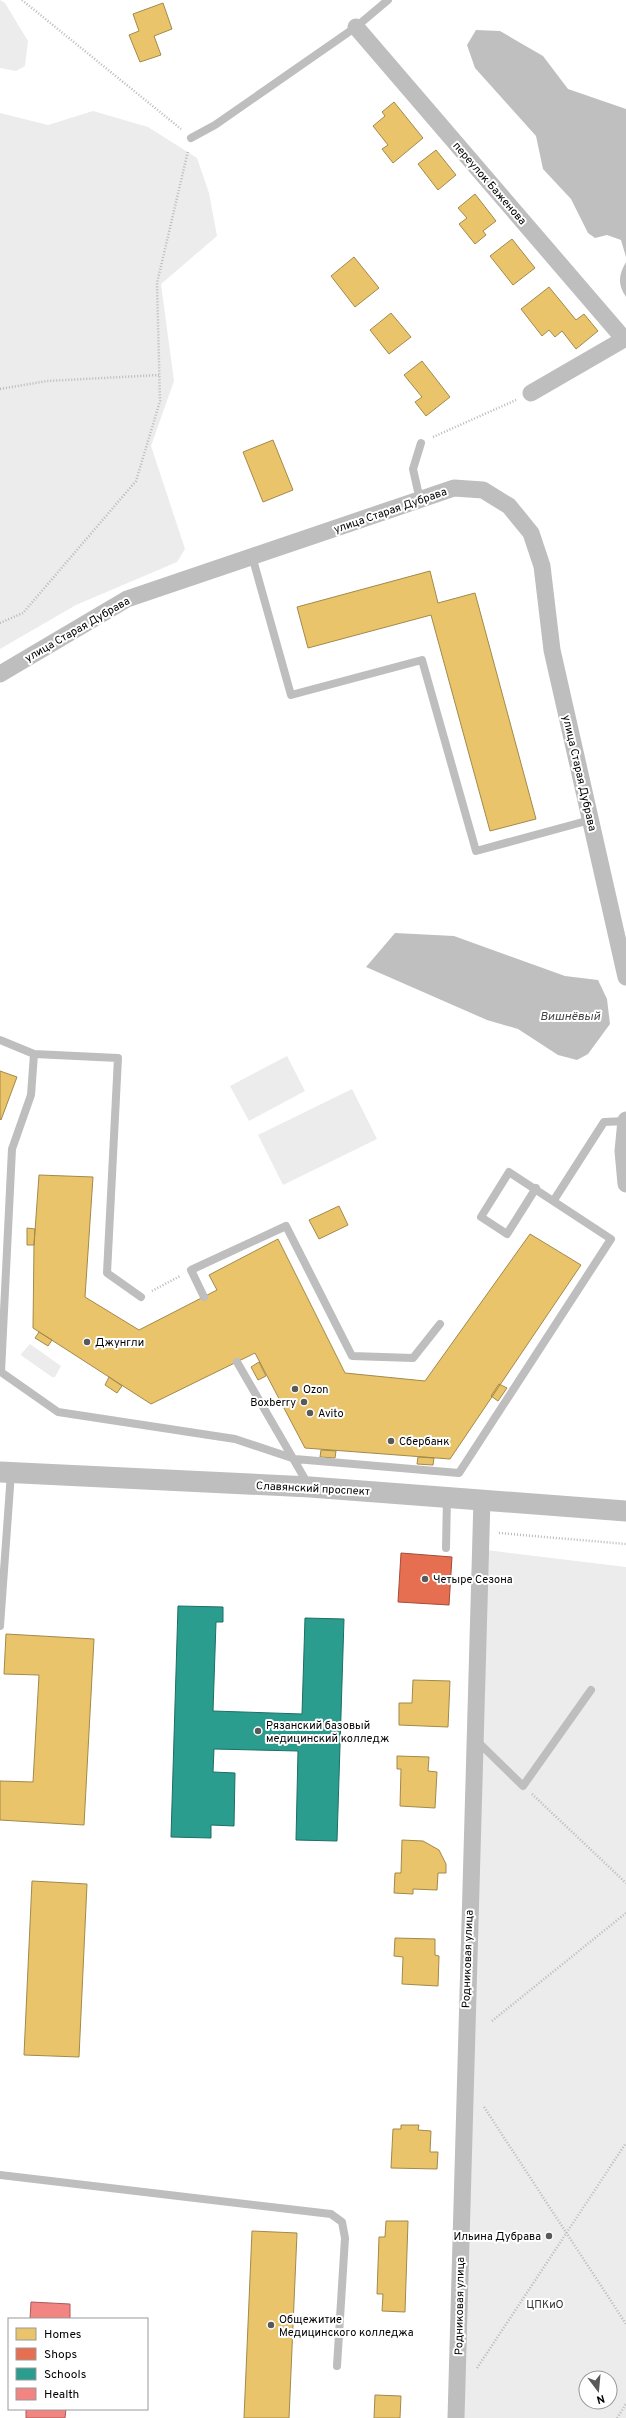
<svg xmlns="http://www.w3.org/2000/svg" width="626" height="2418" font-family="Overpass,sans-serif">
<rect width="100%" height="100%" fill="#fff"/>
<path fill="#ececec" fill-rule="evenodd" d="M 0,0 L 5,3 L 28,41 L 25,66 L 16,71 L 0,68 Z
M 93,111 L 148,127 L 197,158 L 209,193 L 217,236 L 161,284 L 174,381 L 151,446 L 185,549 L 177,562 L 76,605 L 0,649 L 0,113 L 48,125 Z
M 287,1056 L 305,1091 L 249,1121 L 230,1086 Z
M 352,1089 L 377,1139 L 283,1185 L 258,1135 Z
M 30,1344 L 61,1366 L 55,1377 L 52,1377 L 22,1356 L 21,1354 Z
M 486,1550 L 626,1567 L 626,2418 L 461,2418 ZM 586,2378 L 610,2378 L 610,2402 L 586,2402 Z"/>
<path fill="#bfbfbf" d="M 476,30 L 500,31 L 543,56 L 568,89 L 626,109 L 626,257 L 621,240 L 607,235 L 595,238 L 588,233 L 571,199 L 543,169 L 536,136 L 475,68 L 467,45 Z
M 626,262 L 626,297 C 617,284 619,274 626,262 Z
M 395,933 L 454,936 L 565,976 L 598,980 L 607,999 L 610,1024 L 588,1054 L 577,1060 L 558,1055 L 518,1029 L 487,1020 L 366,967 Z"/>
<path fill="#e9c46a" stroke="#a3894a" d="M 163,3 L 172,29 L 154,36 L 161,55 L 140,62 L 129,35 L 139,31 L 133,14 Z
M 394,102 L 423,138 L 393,163 L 382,149 L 388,145 L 373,126 L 385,116 L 382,112 Z
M 436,150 L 456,175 L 438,190 L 418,164 Z
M 475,194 L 496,221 L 483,231 L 486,235 L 475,244 L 459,224 L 467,218 L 458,208 Z
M 512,239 L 535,268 L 513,285 L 490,256 Z
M 354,257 L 379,288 L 355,307 L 331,276 Z
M 549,287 L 576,320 L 584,314 L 598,331 L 576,349 L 562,331 L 555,337 L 549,330 L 542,336 L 521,309 Z
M 391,313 L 411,337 L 389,354 L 370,330 Z
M 422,361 L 450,397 L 426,416 L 415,402 L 422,397 L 404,375 Z
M 273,440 L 293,490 L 263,502 L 243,452 Z
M 430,571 L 438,603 L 475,593 L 536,819 L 490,831 L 431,615 L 308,648 L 297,607 Z
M 0,1071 L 17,1077 L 1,1120 L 0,1119 Z
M 39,1175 L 93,1177 L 85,1297 L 139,1330 L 217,1290 L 209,1275 L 278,1239 L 345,1373 L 425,1381 L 530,1234 L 581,1265 L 450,1459 L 305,1448 L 255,1353 L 151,1404 L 33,1328 L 34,1245 Z
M 339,1206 L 348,1225 L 319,1239 L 309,1220 Z
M 27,1228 L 35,1229 L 34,1245 L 27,1245 Z
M 39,1332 L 52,1340 L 48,1346 L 35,1338 Z
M 259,1362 L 266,1376 L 258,1380 L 251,1367 Z
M 109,1377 L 122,1386 L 117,1393 L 105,1385 Z
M 499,1384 L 507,1388 L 498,1401 L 491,1396 Z
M 321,1450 L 336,1451 L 335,1458 L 320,1457 Z
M 418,1457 L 434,1458 L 433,1465 L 417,1464 Z
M 6,1634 L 94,1639 L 84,1825 L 0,1820 L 0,1781 L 33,1782 L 39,1675 L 4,1674 Z
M 413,1680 L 450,1681 L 448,1727 L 399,1725 L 399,1703 L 412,1703 Z
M 397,1756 L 429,1757 L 428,1771 L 437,1772 L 435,1808 L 400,1806 L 401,1769 L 397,1769 Z
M 402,1840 L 423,1841 L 439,1850 L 446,1864 L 446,1873 L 438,1873 L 437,1890 L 413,1889 L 413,1894 L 394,1893 L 395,1873 L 401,1873 Z
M 32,1881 L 87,1884 L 79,2057 L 24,2055 Z
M 395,1938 L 435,1939 L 435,1955 L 439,1956 L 438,1986 L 402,1984 L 403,1957 L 394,1956 Z
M 401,2125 L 419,2125 L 418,2130 L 431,2131 L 430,2152 L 438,2152 L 437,2169 L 391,2168 L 393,2129 L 401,2129 Z
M 386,2221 L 408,2221 L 405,2312 L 382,2311 L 383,2294 L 377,2294 L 379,2237 L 385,2237 Z
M 252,2231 L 297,2233 L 289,2418 L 244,2418 Z
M 375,2395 L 401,2396 L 400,2418 L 374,2418 Z"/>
<path fill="#e76f51" stroke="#a24e39" d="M 401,1553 L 452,1557 L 449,1605 L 398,1602 Z"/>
<path fill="#2a9d8f" stroke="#1d6e64" d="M 178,1606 L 223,1607 L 223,1622 L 216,1622 L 213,1711 L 302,1714 L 305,1618 L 344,1619 L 337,1841 L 296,1840 L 298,1751 L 214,1749 L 213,1772 L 235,1773 L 234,1826 L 211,1825 L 211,1838 L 171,1837 Z"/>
<path fill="#f28482" stroke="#a95c5b" d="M 31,2302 L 70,2304 L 70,2319 L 30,2319 Z
M 26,2409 L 66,2409 L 65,2418 L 26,2418 Z"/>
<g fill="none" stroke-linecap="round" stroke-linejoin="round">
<path stroke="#b9b9b9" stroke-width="2.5" stroke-dasharray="1 2" stroke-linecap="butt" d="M 22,0 L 181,129
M 0,389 L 47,381 L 159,375
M 433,437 L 516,400
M 0,623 L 23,613 L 136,481 L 160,401 L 157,283 L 188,151
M 152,1291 L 180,1276
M 499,1533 L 626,1544
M 532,1794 L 626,1883
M 492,2021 L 626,1913
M 484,2107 L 626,2324
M 477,2368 L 626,2143
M 617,2418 L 626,2404"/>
<path stroke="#bebebe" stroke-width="8" d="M 191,138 L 215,125 L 356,27 L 388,0
M 420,500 L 413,469 L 421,443
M 252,556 L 291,695 L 422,660 L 476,851 L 590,820
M 0,1040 L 34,1054
M 554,1200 L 604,1122 L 626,1121
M 141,1297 L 107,1273 L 118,1058 L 34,1054 L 31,1095 L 12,1149 L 1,1372 L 58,1412 L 235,1439 L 295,1459 L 459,1473 L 611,1239 L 509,1172 L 481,1217 L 507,1234 L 536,1188
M 204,1297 L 191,1270 L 286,1226 L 352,1356 L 413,1358 L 440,1324
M 237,1362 L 309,1486
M 446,1548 L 447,1497
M 0,1626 L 11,1473
M 476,1740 L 523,1786 L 591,1690
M 0,2175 L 331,2214 L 342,2222 L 345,2238 L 337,2366"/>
<path stroke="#bebebe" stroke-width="17" d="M 356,27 L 624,339
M 531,393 L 626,338
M 0,674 L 127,599 L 454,488 L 483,490 L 509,506 L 531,533 L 542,566 L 552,650 L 626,977
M 626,1120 L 623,1151 L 626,1184
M 456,2418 L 482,1499"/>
<path stroke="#bebebe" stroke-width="21" d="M 0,1472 L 310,1487 L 626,1511"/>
</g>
<g fill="#595959" stroke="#fff" stroke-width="1.5">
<circle cx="87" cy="1342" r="4"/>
<circle cx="295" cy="1389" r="4"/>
<circle cx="304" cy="1402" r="4"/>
<circle cx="310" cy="1413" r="4"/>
<circle cx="391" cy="1441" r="4"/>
<circle cx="425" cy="1579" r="4"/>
<circle cx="258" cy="1731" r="4"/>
<circle cx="549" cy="2236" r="4"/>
<circle cx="271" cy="2325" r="4"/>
</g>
<g text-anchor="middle" stroke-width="4" stroke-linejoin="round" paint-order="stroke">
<g font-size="11" fill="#000" stroke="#fff">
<text transform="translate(490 183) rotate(49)" y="4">переулок Баженова</text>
<text transform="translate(390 510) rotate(-19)" y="4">улица Старая Дубрава</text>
<text transform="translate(77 629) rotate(-30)" y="4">улица Старая Дубрава</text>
<text transform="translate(580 773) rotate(77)" y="4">улица Старая Дубрава</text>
<text transform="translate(313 1488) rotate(3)" y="4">Славянский проспект</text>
<text transform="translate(467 1959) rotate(-88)" y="4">Родниковая улица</text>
<text transform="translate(459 2306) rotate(-89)" y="4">Родниковая улица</text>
</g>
<g font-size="11" fill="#000" stroke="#fff" text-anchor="start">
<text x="95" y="1346">Джунгли</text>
<text x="303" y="1393">Ozon</text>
<text x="296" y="1406" text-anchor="end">Boxberry</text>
<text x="318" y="1417">Avito</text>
<text x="399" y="1445">Сбербанк</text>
<text x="433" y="1583">Четыре Сезона</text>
<text x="266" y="1729">Рязанский базовый<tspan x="266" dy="13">медицинский колледж</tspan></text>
<text x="541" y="2240" text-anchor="end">Ильина Дубрава</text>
<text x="279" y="2323">Общежитие<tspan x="279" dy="13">Медицинского колледжа</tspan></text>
</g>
<g font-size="11" fill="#333" stroke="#fff">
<text x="545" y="2308">ЦПКиО</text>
</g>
<g font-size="12" font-style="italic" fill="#444" stroke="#fff">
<text x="570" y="1020">Вишнёвый</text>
</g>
</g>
<rect x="8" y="2318" width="140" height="92" fill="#ffffff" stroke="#999999"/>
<rect x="16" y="2328" width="20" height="12" fill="#e9c46a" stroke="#999999"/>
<text x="44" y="2338" font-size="12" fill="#000000">Homes</text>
<rect x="16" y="2348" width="20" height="12" fill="#e76f51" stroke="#999999"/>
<text x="44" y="2358" font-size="12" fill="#000000">Shops</text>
<rect x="16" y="2368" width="20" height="12" fill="#2a9d8f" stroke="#999999"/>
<text x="44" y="2378" font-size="12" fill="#000000">Schools</text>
<rect x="16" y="2388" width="20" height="12" fill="#f28482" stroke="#999999"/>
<text x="44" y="2398" font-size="12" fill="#000000">Health</text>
<g transform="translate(598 2390) rotate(164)"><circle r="19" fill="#ffffff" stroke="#999999"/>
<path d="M0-3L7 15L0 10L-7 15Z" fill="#595959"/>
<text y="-6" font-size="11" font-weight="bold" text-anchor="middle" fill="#000000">N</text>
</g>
</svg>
